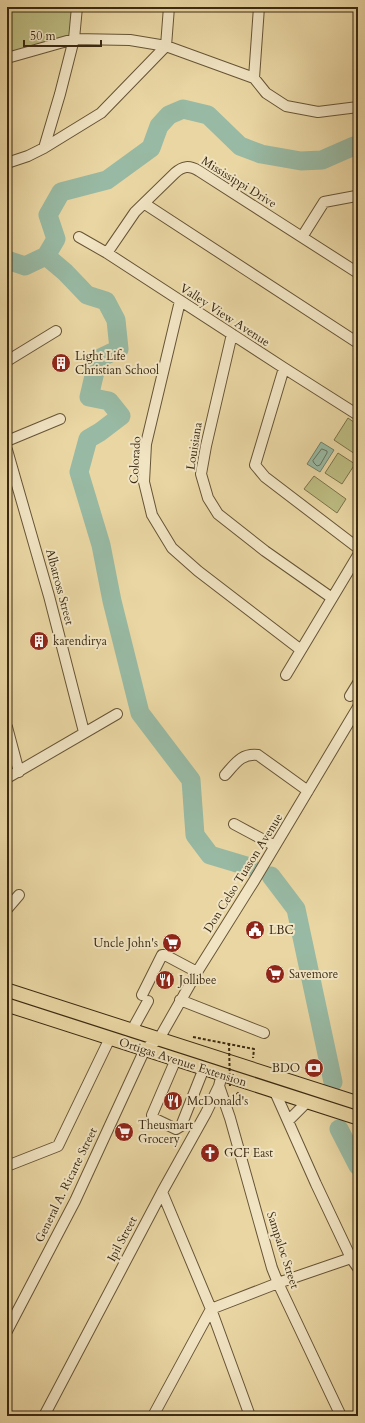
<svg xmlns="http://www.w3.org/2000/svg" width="365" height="1423" font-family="Cardo,serif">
<rect width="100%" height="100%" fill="#e9d6a3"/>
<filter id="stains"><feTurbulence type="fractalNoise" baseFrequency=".005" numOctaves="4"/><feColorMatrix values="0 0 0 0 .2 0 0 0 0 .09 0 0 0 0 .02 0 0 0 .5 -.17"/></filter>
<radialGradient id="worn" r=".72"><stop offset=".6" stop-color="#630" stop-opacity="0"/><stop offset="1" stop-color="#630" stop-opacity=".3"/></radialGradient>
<path fill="#bcbc81" stroke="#7b7249" d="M 7,7 L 73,7 L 70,36 L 7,53 Z
M 348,418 L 358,425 L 358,456 L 334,440 Z
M 338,453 L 355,464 L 342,484 L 325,473 Z
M 314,476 L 346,499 L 337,513 L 304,489 Z"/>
<path fill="#98b9a3" stroke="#727f69" d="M 321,442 L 334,450 L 320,472 L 307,464 Z"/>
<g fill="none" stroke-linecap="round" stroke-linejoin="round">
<path stroke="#69715a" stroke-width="1" d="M 322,449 L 327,451 L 327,453 L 320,465 L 317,466 L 314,463 L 313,461 Z"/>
<path stroke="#98b9a3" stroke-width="19" d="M 46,256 L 65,272 L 87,295 L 106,301 L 116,320 L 119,349 L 98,359 L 89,397 L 109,401 L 121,416 L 100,432 L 88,439 L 79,472 L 101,545 L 112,601 L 140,713 L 191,780 L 195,835 L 210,855 L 250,867
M 7,260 L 25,266 L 46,256 L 56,239 L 48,215 L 61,192 L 107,180 L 151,148 L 159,126 L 169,115 L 183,109 L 208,115 L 240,146 L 261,154 L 301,161 L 322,160 L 354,146 L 358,146
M 271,876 L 296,909 L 333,1082
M 339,1129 L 358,1166"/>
<defs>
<path id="minor" d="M 7,58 L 74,39 L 130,40 L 166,46 L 254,78 L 266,93 L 286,106 L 318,112 L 358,107
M 254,78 L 259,7
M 44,148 L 60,94 L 74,39 L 77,7
M 7,163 L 28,156 L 44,148 L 101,113 L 166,46 L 169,7
M 145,204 L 358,343
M 79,237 L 107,253 L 284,368 L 358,415
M 302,237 L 324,202 L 356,196
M 107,253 L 135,212 L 175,173 C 183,166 189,165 199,171 L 358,273
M 180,301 L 146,444 L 144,482 L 152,515 L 172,548 L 198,571 L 301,650
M 232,334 L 206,446 L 201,474 L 208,498 L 218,514 L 265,551 L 332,598
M 7,361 L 56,331
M 284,368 L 255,465 L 265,477 L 358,548
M 7,441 L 60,419
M 7,450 L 49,596 L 84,732
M 286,675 L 358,555
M 350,696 L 358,683
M 7,727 L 19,772
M 225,775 C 235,764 241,753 258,755 L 308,791
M 7,778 L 117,714
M 234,824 L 275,846
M 7,909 L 19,895
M 142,995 L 162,955 L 165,955 L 197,972
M 180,1000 L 264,1033
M 132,1030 L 148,1001
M 176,1059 L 152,1115 L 153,1118 L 176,1129 L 181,1126 L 204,1068
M 219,1086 L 230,1118 L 272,1268 L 278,1283 L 341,1416
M 275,1092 L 316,1184 L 351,1258 L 358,1268
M 288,1121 L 307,1102
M 7,1166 L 58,1146 L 110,1038
M 162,1192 L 211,1309 L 250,1416
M 7,1331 L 75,1201 L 145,1049 L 159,1039 L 197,972 L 254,881 L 358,707
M 44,1416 L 162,1192 L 206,1113 L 219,1086 L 222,1074
M 153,1416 L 211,1309 L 278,1283 L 351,1258"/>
<path id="major" d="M 7,990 L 358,1103
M 7,1005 L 358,1118"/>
</defs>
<use href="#minor" stroke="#665436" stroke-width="12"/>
<use href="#major" stroke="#3a2911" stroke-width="15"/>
<path stroke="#3a2911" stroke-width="2" stroke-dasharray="3 2" stroke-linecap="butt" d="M 193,1037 L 254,1049 L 253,1058
M 233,1098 L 240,1091"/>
<use href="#minor" stroke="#f1e4c3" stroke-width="10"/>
<use href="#major" stroke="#e9d6a3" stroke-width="13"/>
<path stroke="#3a2911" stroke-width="2" stroke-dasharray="3 2" stroke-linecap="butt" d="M 229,1043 L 230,1088"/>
</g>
<defs>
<symbol id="building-disc" viewBox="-11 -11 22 22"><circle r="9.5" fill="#8f2418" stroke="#f1e4c3"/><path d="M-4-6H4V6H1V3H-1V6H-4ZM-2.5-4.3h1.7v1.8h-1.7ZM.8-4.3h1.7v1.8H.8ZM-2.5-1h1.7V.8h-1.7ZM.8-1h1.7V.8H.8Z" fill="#fff"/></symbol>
<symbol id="civic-disc" viewBox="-11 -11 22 22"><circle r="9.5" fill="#8f2418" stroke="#f1e4c3"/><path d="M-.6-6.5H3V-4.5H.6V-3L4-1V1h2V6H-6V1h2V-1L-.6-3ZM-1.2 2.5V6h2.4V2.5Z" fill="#fff"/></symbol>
<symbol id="supermarket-disc" viewBox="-11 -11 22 22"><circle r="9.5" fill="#8f2418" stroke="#f1e4c3"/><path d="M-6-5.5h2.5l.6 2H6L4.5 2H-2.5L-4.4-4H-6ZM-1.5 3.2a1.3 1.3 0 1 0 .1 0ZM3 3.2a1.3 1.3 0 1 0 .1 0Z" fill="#fff"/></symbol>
<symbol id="restaurant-disc" viewBox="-11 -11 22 22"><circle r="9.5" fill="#8f2418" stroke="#f1e4c3"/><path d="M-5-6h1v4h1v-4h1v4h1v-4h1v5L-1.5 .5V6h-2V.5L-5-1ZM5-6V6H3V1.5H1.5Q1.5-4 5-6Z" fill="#fff"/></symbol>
<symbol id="bank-disc" viewBox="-11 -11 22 22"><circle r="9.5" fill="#8f2418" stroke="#f1e4c3"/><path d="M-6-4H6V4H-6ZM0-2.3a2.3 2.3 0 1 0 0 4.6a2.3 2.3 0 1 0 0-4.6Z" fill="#fff"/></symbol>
<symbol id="church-disc" viewBox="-11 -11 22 22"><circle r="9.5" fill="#8f2418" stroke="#f1e4c3"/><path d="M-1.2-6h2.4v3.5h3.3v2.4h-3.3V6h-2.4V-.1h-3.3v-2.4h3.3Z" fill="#fff"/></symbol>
</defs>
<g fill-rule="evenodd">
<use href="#building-disc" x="50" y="352" width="22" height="22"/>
<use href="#building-disc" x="28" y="630" width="22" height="22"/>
<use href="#civic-disc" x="244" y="919" width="22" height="22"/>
<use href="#supermarket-disc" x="161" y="932" width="22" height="22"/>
<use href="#supermarket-disc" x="264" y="963" width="22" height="22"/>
<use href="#restaurant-disc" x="154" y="969" width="22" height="22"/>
<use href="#bank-disc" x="303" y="1057" width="22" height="22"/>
<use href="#restaurant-disc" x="162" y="1090" width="22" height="22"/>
<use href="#supermarket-disc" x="113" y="1121" width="22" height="22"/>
<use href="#church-disc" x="199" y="1142" width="22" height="22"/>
</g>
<g text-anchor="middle" stroke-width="4" stroke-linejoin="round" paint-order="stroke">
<g font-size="12" fill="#3a2911" stroke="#f1e4c3">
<text transform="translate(239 182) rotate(32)" y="4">Mississippi Drive</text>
<text transform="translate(225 315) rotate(33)" y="4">Valley View Avenue</text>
<text transform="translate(194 446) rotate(-81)" y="4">Louisiana</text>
<text transform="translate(135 460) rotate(-87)" y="4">Colorado</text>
<text transform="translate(60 587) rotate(75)" y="4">Albatross Street</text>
<text transform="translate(243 873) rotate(-58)" y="4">Don Celso Tuason Avenue</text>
<text transform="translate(183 1062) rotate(18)" y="4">Ortigas Avenue Extension</text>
<text transform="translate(66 1185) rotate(-64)" y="4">General A. Ricarte Street</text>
<text transform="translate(122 1239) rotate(-62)" y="4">Ipil Street</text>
<text transform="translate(283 1250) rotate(72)" y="4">Sampaloc Street</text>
</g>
<g font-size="12" fill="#3a2911" stroke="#f1e4c3" text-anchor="start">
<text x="75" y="360">Light Life<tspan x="75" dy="14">Christian School</tspan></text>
<text x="53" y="645">karendirya</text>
<text x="269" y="934">LBC</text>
<text x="158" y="947" text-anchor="end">Uncle John's</text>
<text x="289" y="978">Savemore</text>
<text x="179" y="984">Jollibee</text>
<text x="300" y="1072" text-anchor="end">BDO</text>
<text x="187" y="1105">McDonald's</text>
<text x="138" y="1129">Theusmart<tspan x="138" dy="14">Grocery</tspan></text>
<text x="224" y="1157">GCF East</text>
</g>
</g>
<rect width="365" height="1423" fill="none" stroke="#e9d6a3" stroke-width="24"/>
<rect x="8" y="8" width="349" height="1407" fill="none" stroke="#3a2911" stroke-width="2"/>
<rect x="12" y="12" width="341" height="1399" fill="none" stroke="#3a2911"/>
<path d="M24 40v6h77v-6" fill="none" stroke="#3a2911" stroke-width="2"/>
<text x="30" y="40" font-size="12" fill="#3a2911" stroke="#f1e4c3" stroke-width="3" paint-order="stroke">50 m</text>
<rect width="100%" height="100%" filter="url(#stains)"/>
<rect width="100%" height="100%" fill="url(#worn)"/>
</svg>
